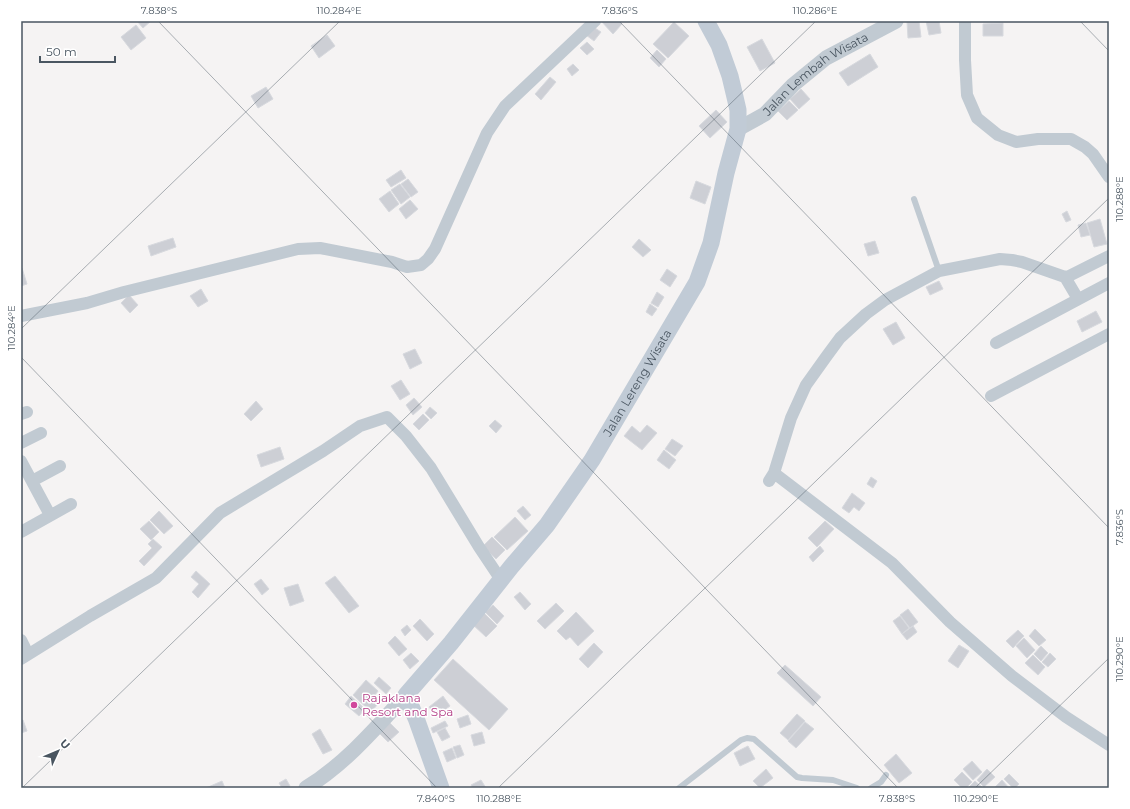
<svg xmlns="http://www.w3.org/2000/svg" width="1130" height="809" font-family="Montserrat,sans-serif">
<rect width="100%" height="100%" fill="#f5f3f3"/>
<path fill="#cdcfd5" stroke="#d7d9de" d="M 137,21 L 151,21 L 143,28 Z
M 601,21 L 619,21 L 622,24 L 613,34 Z
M 919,21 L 921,37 L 908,38 L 907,22 Z
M 926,21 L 939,21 L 941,33 L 929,35 Z
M 674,22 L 689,36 L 668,58 L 653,44 Z
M 1003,23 L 1003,36 L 983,36 L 983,24 Z
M 136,25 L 146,38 L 131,50 L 121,37 Z
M 592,26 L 601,32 L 594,41 L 586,35 Z
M 327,35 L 335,46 L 319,58 L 311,46 Z
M 762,39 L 775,63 L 760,71 L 747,47 Z
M 587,42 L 594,49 L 587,55 L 580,48 Z
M 657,50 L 666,59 L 659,67 L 650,58 Z
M 870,54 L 878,67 L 848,86 L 839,73 Z
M 573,64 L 579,70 L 572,76 L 567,69 Z
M 550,77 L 556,82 L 541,100 L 535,94 Z
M 266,87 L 273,99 L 258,108 L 251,96 Z
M 801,89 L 810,99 L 799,109 L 790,99 Z
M 789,101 L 798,110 L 787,120 L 778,111 Z
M 716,110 L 727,122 L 710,138 L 699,126 Z
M 401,170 L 406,178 L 391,187 L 386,180 Z
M 408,179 L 418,192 L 411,197 L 401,184 Z
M 696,181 L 711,187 L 705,204 L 690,198 Z
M 400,184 L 410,197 L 401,204 L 391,190 Z
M 390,191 L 399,204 L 389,212 L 379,199 Z
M 410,200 L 418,209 L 406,219 L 399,209 Z
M 1067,211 L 1071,220 L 1066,222 L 1062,214 Z
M 1100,219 L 1107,244 L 1094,247 L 1087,223 Z
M 1086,223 L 1090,235 L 1081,237 L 1078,225 Z
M 173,238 L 176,247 L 151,256 L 148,246 Z
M 639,239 L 651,250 L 643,257 L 632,247 Z
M 875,241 L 879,253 L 868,256 L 864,244 Z
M 22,268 L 27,284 L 21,286 L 21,269 Z
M 667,269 L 677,276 L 670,287 L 660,280 Z
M 939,281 L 943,289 L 930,295 L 926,287 Z
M 201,289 L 208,301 L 198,307 L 190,296 Z
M 657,292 L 664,297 L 658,307 L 651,303 Z
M 129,295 L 138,305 L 130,313 L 121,303 Z
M 650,304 L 657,309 L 652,316 L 646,312 Z
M 1096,311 L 1102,322 L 1082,332 L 1077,321 Z
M 896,322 L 905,338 L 893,345 L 883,329 Z
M 415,349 L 422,363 L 410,369 L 403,354 Z
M 401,380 L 410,394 L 400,400 L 391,386 Z
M 414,398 L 422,407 L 413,415 L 406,405 Z
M 256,401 L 263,409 L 251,421 L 244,414 Z
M 430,407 L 437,413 L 431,419 L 425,413 Z
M 423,414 L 429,420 L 419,430 L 413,424 Z
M 495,420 L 502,426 L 496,433 L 489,426 Z
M 647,425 L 657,433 L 642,450 L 624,436 L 632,426 L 640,433 Z
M 672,439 L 683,446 L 675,456 L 665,449 Z
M 280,447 L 284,459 L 261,467 L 257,455 Z
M 664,450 L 676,460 L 669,469 L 657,460 Z
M 871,477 L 877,481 L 873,488 L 867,484 Z
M 852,493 L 865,503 L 859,511 L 854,507 L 849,513 L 842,508 Z
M 523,506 L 531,515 L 525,520 L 517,511 Z
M 159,511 L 173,526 L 164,534 L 150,520 Z
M 515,517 L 528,531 L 507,550 L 494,537 Z
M 149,521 L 159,532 L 151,540 L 140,529 Z
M 825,521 L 834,529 L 817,547 L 808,538 Z
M 492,537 L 505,550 L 496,559 L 483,546 Z
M 153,539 L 162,547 L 144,566 L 139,561 L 152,548 L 148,544 Z
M 820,546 L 824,551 L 813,562 L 809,557 Z
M 196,571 L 210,584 L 198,598 L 192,592 L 199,584 L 191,577 Z
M 335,576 L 359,606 L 349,613 L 325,583 Z
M 261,579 L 269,589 L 262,595 L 254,584 Z
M 298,584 L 304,601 L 290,606 L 284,588 Z
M 520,592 L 531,604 L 525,610 L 514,597 Z
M 556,603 L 564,611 L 545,629 L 537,621 Z
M 493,605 L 504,616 L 497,624 L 485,612 Z
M 908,609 L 918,622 L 910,628 L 900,615 Z
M 482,611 L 497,626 L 486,637 L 471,623 Z
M 576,612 L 594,631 L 578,646 L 570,637 L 566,640 L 557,631 Z
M 900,616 L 909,628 L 902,634 L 893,621 Z
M 420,619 L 434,634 L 427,641 L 413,626 Z
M 407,625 L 411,630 L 405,636 L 401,630 Z
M 913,626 L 917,632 L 907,640 L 902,634 Z
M 1035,629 L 1046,640 L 1039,646 L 1029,636 Z
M 1018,630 L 1024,636 L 1013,648 L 1006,641 Z
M 395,636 L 407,649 L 399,656 L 388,643 Z
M 1024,638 L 1035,650 L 1027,658 L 1016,646 Z
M 594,643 L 603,652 L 588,668 L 579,659 Z
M 959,645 L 969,651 L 958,668 L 948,661 Z
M 1041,646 L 1048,653 L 1041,661 L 1034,654 Z
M 411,653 L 419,661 L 410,669 L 403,660 Z
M 1050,653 L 1056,659 L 1048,667 L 1042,662 Z
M 1033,655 L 1045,667 L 1038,675 L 1025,663 Z
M 453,659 L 508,709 L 489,730 L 434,680 Z
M 785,665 L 821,697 L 813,706 L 777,673 Z
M 379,677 L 391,688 L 386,694 L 374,683 Z
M 366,680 L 378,691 L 372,699 L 378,704 L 371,712 L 353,695 Z
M 351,696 L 365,709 L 359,716 L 345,704 Z
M 443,696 L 450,706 L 436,716 L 429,707 Z
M 797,714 L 805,721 L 788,740 L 780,733 Z
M 468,715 L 471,724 L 460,728 L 457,719 Z
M 21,720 L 23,720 L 27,731 L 21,733 Z
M 445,721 L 448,726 L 433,733 L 431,728 Z
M 805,722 L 814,729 L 796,748 L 788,741 Z
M 390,723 L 399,732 L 388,742 L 379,733 Z
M 445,728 L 450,737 L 442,741 L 437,732 Z
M 320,729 L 332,750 L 323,754 L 312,734 Z
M 482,732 L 485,743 L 474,746 L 471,735 Z
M 460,745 L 464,755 L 457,758 L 453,747 Z
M 748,746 L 755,759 L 740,766 L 734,753 Z
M 452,748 L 456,758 L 447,762 L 443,752 Z
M 896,754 L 912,773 L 899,783 L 884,765 Z
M 972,761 L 982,772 L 973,780 L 963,769 Z
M 766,769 L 773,778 L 760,788 L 753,781 Z
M 987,769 L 995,777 L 984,787 L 977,780 Z
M 962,772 L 972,782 L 966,788 L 962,788 L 954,780 Z
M 1009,774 L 1019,784 L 1015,788 L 1013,788 L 1004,779 Z
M 286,779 L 290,786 L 287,788 L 282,788 L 279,783 Z
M 481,780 L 486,788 L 473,788 L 471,785 Z
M 1002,780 L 1009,788 L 994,788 Z
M 222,781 L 225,788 L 206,788 Z
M 975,781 L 983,788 L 968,788 Z"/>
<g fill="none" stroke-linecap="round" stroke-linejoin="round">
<path stroke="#c1cad2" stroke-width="6" d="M 914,199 L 939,271
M 679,788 L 741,740 L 747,738 L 754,739 L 797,777 L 802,778 L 833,780 L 857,788
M 871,788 L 881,782 L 886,775"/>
<path stroke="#c1cad2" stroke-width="12" d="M 965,21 L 965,60 L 967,95 L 977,118 L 998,135 L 1016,142 L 1038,139 L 1071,139 L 1085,147 L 1093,154 L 1109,177
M 1078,299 L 1065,277 L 1069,276 L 1109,256
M 21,316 L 87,303 L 124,292 L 298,249 L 320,248 L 392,262 L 407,267 L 421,265 L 428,259 L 435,249 L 487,133 L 505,106 L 595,21
M 996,343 L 1109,283
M 991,396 L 1109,334
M 21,414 L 27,412
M 21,443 L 41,433
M 21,461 L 50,515
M 774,473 L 892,563 L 950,622 L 1012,676 L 1066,717 L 1109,745
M 32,481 L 60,466
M 769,481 L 774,473 L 791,418 L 806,385 L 826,357 L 840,338 L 866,314 L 885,300 L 939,271 L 1000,259 L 1012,260 L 1022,262 L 1065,277
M 21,532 L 71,504
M 21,640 L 25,648
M 21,659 L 90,616 L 156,578 L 220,513 L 323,451 L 360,426 L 387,417 L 406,436 L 431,468 L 479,547 L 501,580"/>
<g stroke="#c1cad2" stroke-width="15">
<path id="s1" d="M 738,129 L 765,114 L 793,85 L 826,58 L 896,21"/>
<path d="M 306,788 C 345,764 375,729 406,695"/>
</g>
<path stroke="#c1cbd6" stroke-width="17" id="s2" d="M 441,788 L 416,718 L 406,695 L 451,643 L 511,567 L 547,525 L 592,460 L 697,282 L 711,243 L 726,173 L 738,129 L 738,110 L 735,97 L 730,76 L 719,45 L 706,21"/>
</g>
<path fill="none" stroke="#4a5661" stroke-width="1" stroke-opacity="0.45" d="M 158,21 L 898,788M 619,21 L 1109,528M 1080,21 L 1109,51M 21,329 L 340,21M 21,357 L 437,788M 22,788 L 816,21M 498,788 L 1109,198M 975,788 L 1109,658"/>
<circle fill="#d1479c" stroke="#fff" stroke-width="1.5" cx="354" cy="705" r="4"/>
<g text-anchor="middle" stroke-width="3" stroke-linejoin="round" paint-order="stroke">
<g font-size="12" fill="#4a5661" stroke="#fff">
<text dy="4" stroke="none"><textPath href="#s1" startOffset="96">Jalan Lembah Wisata</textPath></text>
<text dy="4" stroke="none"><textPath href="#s2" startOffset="489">Jalan Lereng Wisata</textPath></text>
</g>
<g font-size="12" fill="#b23c85" stroke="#fff" text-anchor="start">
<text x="362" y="702">Rajaklana<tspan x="362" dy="14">Resort and Spa</tspan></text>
</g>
</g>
<rect width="1130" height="809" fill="none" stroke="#ffffff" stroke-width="44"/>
<g transform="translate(58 751) rotate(46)" stroke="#ffffff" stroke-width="3" paint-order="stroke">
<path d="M0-3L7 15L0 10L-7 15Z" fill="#4a5661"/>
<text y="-6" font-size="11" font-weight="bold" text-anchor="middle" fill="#4a5661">U</text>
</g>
<path d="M40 56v6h75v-6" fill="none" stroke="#4a5661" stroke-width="2"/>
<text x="46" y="56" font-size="12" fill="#4a5661" stroke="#ffffff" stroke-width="3" paint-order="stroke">50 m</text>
<rect x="22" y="22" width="1086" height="765" fill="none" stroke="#4a5661" stroke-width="1.5"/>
<g font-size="10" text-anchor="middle" fill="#4a5661">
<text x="159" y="14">7.838°S</text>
<text x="339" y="14">110.284°E</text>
<text x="620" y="14">7.836°S</text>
<text x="815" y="14">110.286°E</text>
<text transform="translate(1119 199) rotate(-90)" y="4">110.288°E</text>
<text transform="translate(11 328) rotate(-90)" y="4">110.284°E</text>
<text transform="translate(1119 527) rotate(-90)" y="4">7.836°S</text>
<text transform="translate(1119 659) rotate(-90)" y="4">110.290°E</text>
<text x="436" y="802">7.840°S</text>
<text x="499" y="802">110.288°E</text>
<text x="897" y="802">7.838°S</text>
<text x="976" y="802">110.290°E</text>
</g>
</svg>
